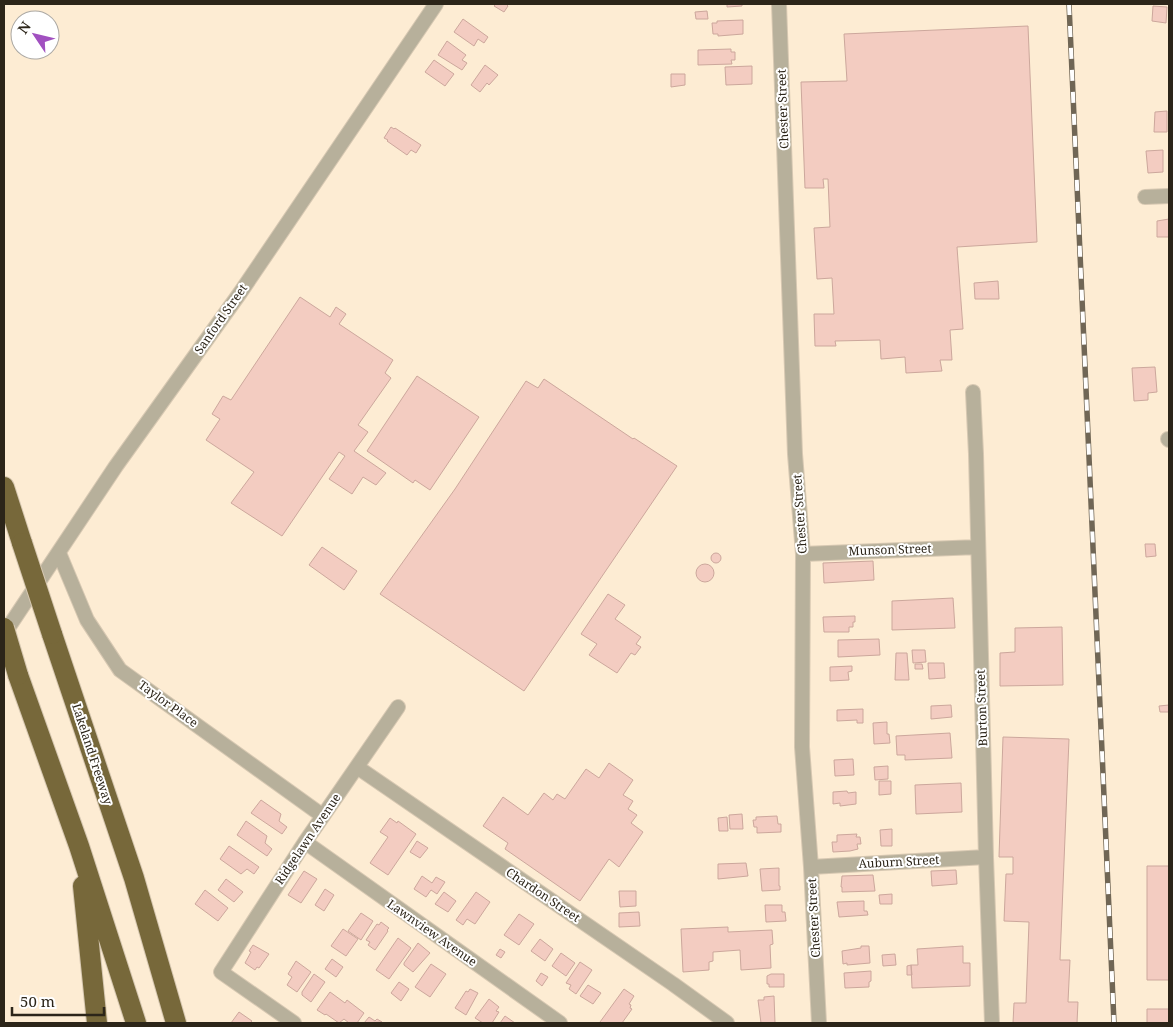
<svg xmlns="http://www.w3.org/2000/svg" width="1173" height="1027" font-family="'Noto Serif',serif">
<rect width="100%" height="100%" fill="#fdecd3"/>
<path fill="#f3ccc1" stroke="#cca79c" d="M 496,4 L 506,4 L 508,6 L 504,12 L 494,6 Z
M 727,4 L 742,4 L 742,6 L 727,7 Z
M 1153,6 L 1167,7 L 1166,23 L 1152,21 Z
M 707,11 L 708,19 L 696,19 L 695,12 Z
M 463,19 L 488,37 L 484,43 L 478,39 L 474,46 L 454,32 Z
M 743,20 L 743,34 L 718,36 L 718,34 L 713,34 L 712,23 L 717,23 L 717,21 Z
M 1028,26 L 1037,242 L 957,247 L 963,329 L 950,330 L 952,360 L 940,360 L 942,371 L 906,373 L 905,357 L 881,359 L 880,340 L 835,341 L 836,346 L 815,346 L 814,314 L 834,314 L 832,278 L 817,279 L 814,228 L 830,227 L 828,179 L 823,179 L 824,188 L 805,188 L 801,82 L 847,81 L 844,34 Z
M 447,41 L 466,55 L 462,60 L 467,63 L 462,70 L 438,55 Z
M 731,49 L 731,52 L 735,52 L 735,60 L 731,60 L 732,64 L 698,65 L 698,50 Z
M 434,60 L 454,74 L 445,86 L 425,72 Z
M 485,65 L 498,75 L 489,85 L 487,83 L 480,92 L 471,85 Z
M 752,66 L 752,84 L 726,85 L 725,67 Z
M 671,74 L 685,74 L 685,85 L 671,87 Z
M 1167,111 L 1167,132 L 1154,132 L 1155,112 Z
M 391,127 L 394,129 L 395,128 L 421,145 L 416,153 L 411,150 L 407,155 L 387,141 L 388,140 L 384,138 Z
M 1163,150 L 1163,172 L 1148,173 L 1146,151 Z
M 1169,219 L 1169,237 L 1157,237 L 1157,221 Z
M 998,281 L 999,299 L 975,299 L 974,283 Z
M 300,297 L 330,317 L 336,307 L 346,314 L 339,324 L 393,360 L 385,373 L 391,378 L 358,425 L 368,432 L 354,451 L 386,473 L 376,485 L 363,477 L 352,494 L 329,479 L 345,456 L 339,452 L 282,536 L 231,503 L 254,472 L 206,440 L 220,419 L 212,414 L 223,396 L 231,400 Z
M 1155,367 L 1157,392 L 1148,393 L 1148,400 L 1134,401 L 1132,368 Z
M 417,376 L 479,417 L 430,490 L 415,480 L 413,483 L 367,451 Z
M 544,379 L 633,439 L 634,438 L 677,466 L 524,691 L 380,594 L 455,489 L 526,381 L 538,388 Z
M 1145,544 L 1155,544 L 1156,556 L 1146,557 Z
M 322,547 L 357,571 L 344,590 L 309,565 Z
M711 558a5 5 0 1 1 10 0a5 5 0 1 1-10 0Z
M 873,561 L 874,580 L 824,583 L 823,563 Z
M696 573a9 9 0 1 1 18 0a9 9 0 1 1-18 0Z
M 608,594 L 625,605 L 615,619 L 641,637 L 636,644 L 641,647 L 635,655 L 631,653 L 617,673 L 589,655 L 597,644 L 581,634 Z
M 953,598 L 955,628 L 892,630 L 892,601 Z
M 855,616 L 855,622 L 853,622 L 853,627 L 849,627 L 849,632 L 824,632 L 823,617 Z
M 1062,627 L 1063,685 L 1000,686 L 1000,653 L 1015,652 L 1015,628 Z
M 879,639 L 880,655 L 838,657 L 838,640 Z
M 912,650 L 925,650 L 926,662 L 913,663 Z
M 896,653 L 907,653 L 909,680 L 895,680 Z
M 928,663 L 944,663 L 945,678 L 929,679 Z
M 915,664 L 922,664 L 923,669 L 915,669 Z
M 852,666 L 852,671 L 848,672 L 849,680 L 830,681 L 830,667 Z
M 951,705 L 952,717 L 931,719 L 931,706 Z
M 1169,705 L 1169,712 L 1160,712 L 1159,706 Z
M 863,709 L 863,723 L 857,723 L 857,720 L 837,721 L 837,710 Z
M 887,722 L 887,734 L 889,734 L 890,743 L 874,744 L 873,723 Z
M 950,733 L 952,758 L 905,760 L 905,755 L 897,755 L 896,736 Z
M 1003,737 L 1069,739 L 1060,960 L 1070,960 L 1068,1002 L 1078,1002 L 1077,1023 L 1013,1023 L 1014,1003 L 1026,1003 L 1029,922 L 1004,921 L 1006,874 L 1013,874 L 1013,857 L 999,857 Z
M 853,759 L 854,775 L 835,776 L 834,760 Z
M 609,763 L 633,780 L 623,795 L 633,801 L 628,809 L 637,815 L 631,823 L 643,832 L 619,867 L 609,859 L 580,901 L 505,849 L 508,843 L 483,826 L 503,797 L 528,815 L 544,793 L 553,800 L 557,794 L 565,799 L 586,769 L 599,778 Z
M 888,766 L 888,779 L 875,780 L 874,767 Z
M 879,781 L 891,781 L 891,794 L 879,795 Z
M 961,783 L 962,812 L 916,814 L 915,785 Z
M 847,791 L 848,793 L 856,792 L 856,804 L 840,806 L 840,803 L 833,804 L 833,792 Z
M 261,800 L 281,814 L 279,821 L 287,827 L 282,834 L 251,813 Z
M 742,814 L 743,829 L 730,829 L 729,815 Z
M 777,816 L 778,824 L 781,824 L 781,832 L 757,833 L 757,827 L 754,827 L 753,820 L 756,820 L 756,817 Z
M 727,817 L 728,831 L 719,831 L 718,818 Z
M 390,818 L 397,823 L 398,821 L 416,834 L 388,875 L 370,863 L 388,837 L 380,832 Z
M 246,821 L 267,836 L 265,843 L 272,849 L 267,856 L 237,835 Z
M 892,829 L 892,846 L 881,846 L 880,830 Z
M 857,834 L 856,837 L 860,837 L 861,844 L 857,844 L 858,849 L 850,851 L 833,852 L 832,842 L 837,842 L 837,835 Z
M 417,841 L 428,848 L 420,858 L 410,852 Z
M 229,846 L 259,867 L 254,874 L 247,869 L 241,874 L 220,859 Z
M 746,863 L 748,876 L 718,879 L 718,864 Z
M 1147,866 L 1169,866 L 1169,980 L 1147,980 Z
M 779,868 L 779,886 L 780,886 L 780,890 L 762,891 L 760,869 Z
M 956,870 L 957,884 L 932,886 L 931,871 Z
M 304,871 L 317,879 L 301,903 L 288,895 Z
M 873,875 L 875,891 L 842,892 L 842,887 L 841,887 L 842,876 Z
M 422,876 L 432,883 L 436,877 L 445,882 L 437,894 L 431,890 L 426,897 L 414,889 Z
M 226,879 L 243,892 L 234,902 L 218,890 Z
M 325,889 L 334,895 L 324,911 L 315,905 Z
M 205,890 L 228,908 L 218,921 L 195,904 Z
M 619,891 L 636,891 L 636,906 L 620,907 Z
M 444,892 L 456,901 L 448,912 L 435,904 Z
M 476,892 L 490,902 L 475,924 L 467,919 L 463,925 L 456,920 Z
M 892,894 L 892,904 L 880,904 L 879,895 Z
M 864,901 L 864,911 L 867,911 L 868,915 L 839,917 L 837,902 Z
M 765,905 L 782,905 L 782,912 L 785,912 L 786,921 L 766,922 Z
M 639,912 L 640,926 L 619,927 L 619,913 Z
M 361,913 L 373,921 L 361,940 L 348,931 Z
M 519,914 L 534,924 L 519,945 L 504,935 Z
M 381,922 L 389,928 L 387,930 L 388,931 L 375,950 L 368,945 L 370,942 L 366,940 L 377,924 L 379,925 Z
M 728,927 L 728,932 L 772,930 L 773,944 L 770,945 L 771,968 L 741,970 L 740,950 L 713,952 L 713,961 L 709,962 L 709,970 L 683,972 L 681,929 Z
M 343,929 L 358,939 L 346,956 L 331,946 Z
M 398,938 L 411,948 L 389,979 L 376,970 Z
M 540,939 L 553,949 L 545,961 L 531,951 Z
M 418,943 L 430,953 L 413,972 L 404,965 L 404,963 Z
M 253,945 L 269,954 L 259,968 L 257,967 L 255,970 L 245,963 L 251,952 L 249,951 Z
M 861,946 L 869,946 L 870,963 L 847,965 L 847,963 L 843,964 L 842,951 L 861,948 Z
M 963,946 L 963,963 L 970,963 L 970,986 L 912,988 L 911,965 L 918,965 L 917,949 Z
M 500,949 L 505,952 L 501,958 L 496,955 Z
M 561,953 L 575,963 L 566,976 L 552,966 Z
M 895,954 L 896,965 L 883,966 L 882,955 Z
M 332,959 L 343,967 L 336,977 L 325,969 Z
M 296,961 L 311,972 L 297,992 L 287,985 L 292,977 L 288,974 Z
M 580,962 L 592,970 L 576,994 L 569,989 L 571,985 L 566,983 Z
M 431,964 L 446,974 L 430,997 L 415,987 Z
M 911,965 L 912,975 L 907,975 L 907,966 Z
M 871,971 L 871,981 L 869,982 L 869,987 L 845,988 L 844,973 Z
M 541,973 L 548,977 L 542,986 L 536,981 Z
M 314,974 L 325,982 L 311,1002 L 302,995 L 302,992 Z
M 771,974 L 784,974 L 784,987 L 769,987 L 769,984 L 767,984 L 767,976 Z
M 399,982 L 409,989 L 401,1001 L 391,993 Z
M 588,985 L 601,993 L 593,1004 L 580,996 Z
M 470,989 L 478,993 L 466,1015 L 455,1008 L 466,991 L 468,992 Z
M 624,989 L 634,996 L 629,1004 L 631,1005 L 630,1008 L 632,1009 L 622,1023 L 601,1023 L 600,1022 Z
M 330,992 L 345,1003 L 347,1000 L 364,1013 L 357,1023 L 349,1023 L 344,1019 L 339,1023 L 326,1014 L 325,1015 L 317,1010 Z
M 774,996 L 775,1023 L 761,1023 L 758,1000 L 764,1000 L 764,997 Z
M 489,999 L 499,1007 L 496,1011 L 499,1012 L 492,1023 L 483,1023 L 475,1018 Z
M 1147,1009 L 1169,1009 L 1169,1023 L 1147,1023 Z
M 239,1012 L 252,1021 L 250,1023 L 231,1023 Z
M 505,1016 L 515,1023 L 500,1023 Z
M 369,1017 L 375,1021 L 377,1019 L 382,1022 L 364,1023 Z"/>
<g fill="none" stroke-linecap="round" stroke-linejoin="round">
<defs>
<path id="minor" d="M 779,4 L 795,454 L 803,554 L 802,747 L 811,867 L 819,1023
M 1145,197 L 1169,196
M 973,392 L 976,454 L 986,857 L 992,1023
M 1168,439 L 1169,440
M 59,553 L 87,620 L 120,670 L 323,816
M 803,554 L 978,547
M 4,634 L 116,466 L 240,293 L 436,4
M 357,767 L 673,984 L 727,1023
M 305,842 L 560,1023
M 811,867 L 986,857
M 294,1023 L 221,972 L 305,842 L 398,707"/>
<path id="highway" d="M 4,487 L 22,543
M 52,634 L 134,878 L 176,1023
M 18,675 L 79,846 L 136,1023
M 83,886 L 97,1023"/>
</defs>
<use href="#minor" stroke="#d7c8b2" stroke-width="16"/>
<use href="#highway" stroke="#d7c8b2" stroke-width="22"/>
<use href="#minor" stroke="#b7b09b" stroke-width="14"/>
<use href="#highway" stroke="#77683a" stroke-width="20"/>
<defs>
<path id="rail" d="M 1069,4 L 1114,1023"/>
</defs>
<use href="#rail" stroke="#706655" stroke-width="5.5"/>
<use href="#rail" stroke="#fff" stroke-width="4" stroke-dasharray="11" stroke-linecap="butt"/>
<defs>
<path id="highway-bridge" d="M 22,543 L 52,634
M 4,628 L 18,675"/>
</defs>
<use href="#highway-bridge" stroke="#d7c8b2" stroke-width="22" stroke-linecap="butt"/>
<use href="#highway-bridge" stroke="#77683a" stroke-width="20"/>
</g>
<g text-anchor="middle" stroke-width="4" stroke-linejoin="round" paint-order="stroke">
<g font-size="12" fill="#2c2519" stroke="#fff">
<text transform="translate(783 109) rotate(-92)" y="4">Chester Street</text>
<text transform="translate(221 319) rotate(-55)" y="4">Sanford Street</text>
<text transform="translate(800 514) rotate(-94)" y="4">Chester Street</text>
<text transform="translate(890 550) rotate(-2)" y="4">Munson Street</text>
<text transform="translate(168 704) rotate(36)" y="4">Taylor Place</text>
<text transform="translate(982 708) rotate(-92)" y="4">Burton Street</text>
<text transform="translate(92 754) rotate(72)" y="4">Lakeland Freeway</text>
<text transform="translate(308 839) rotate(-56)" y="4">Ridgelawn Avenue</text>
<text transform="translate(899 862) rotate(-3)" y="4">Auburn Street</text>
<text transform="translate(543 895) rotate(34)" y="4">Chardon Street</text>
<text transform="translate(814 918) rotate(-93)" y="4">Chester Street</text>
<text transform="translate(432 933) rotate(35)" y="4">Lawnview Avenue</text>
</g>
</g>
<rect width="1173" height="1027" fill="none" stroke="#2c2519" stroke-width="10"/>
<g transform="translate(35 35) rotate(305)"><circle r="24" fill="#ffffff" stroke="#aba8a3"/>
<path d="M0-4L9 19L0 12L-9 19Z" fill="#a150c0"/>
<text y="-8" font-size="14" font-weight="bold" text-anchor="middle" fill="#2c2519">N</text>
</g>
<path d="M12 1007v8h92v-8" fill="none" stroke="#2c2519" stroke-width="2.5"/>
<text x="20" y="1007" font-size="15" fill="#2c2519" stroke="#ffffff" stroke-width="4" paint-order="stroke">50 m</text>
</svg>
